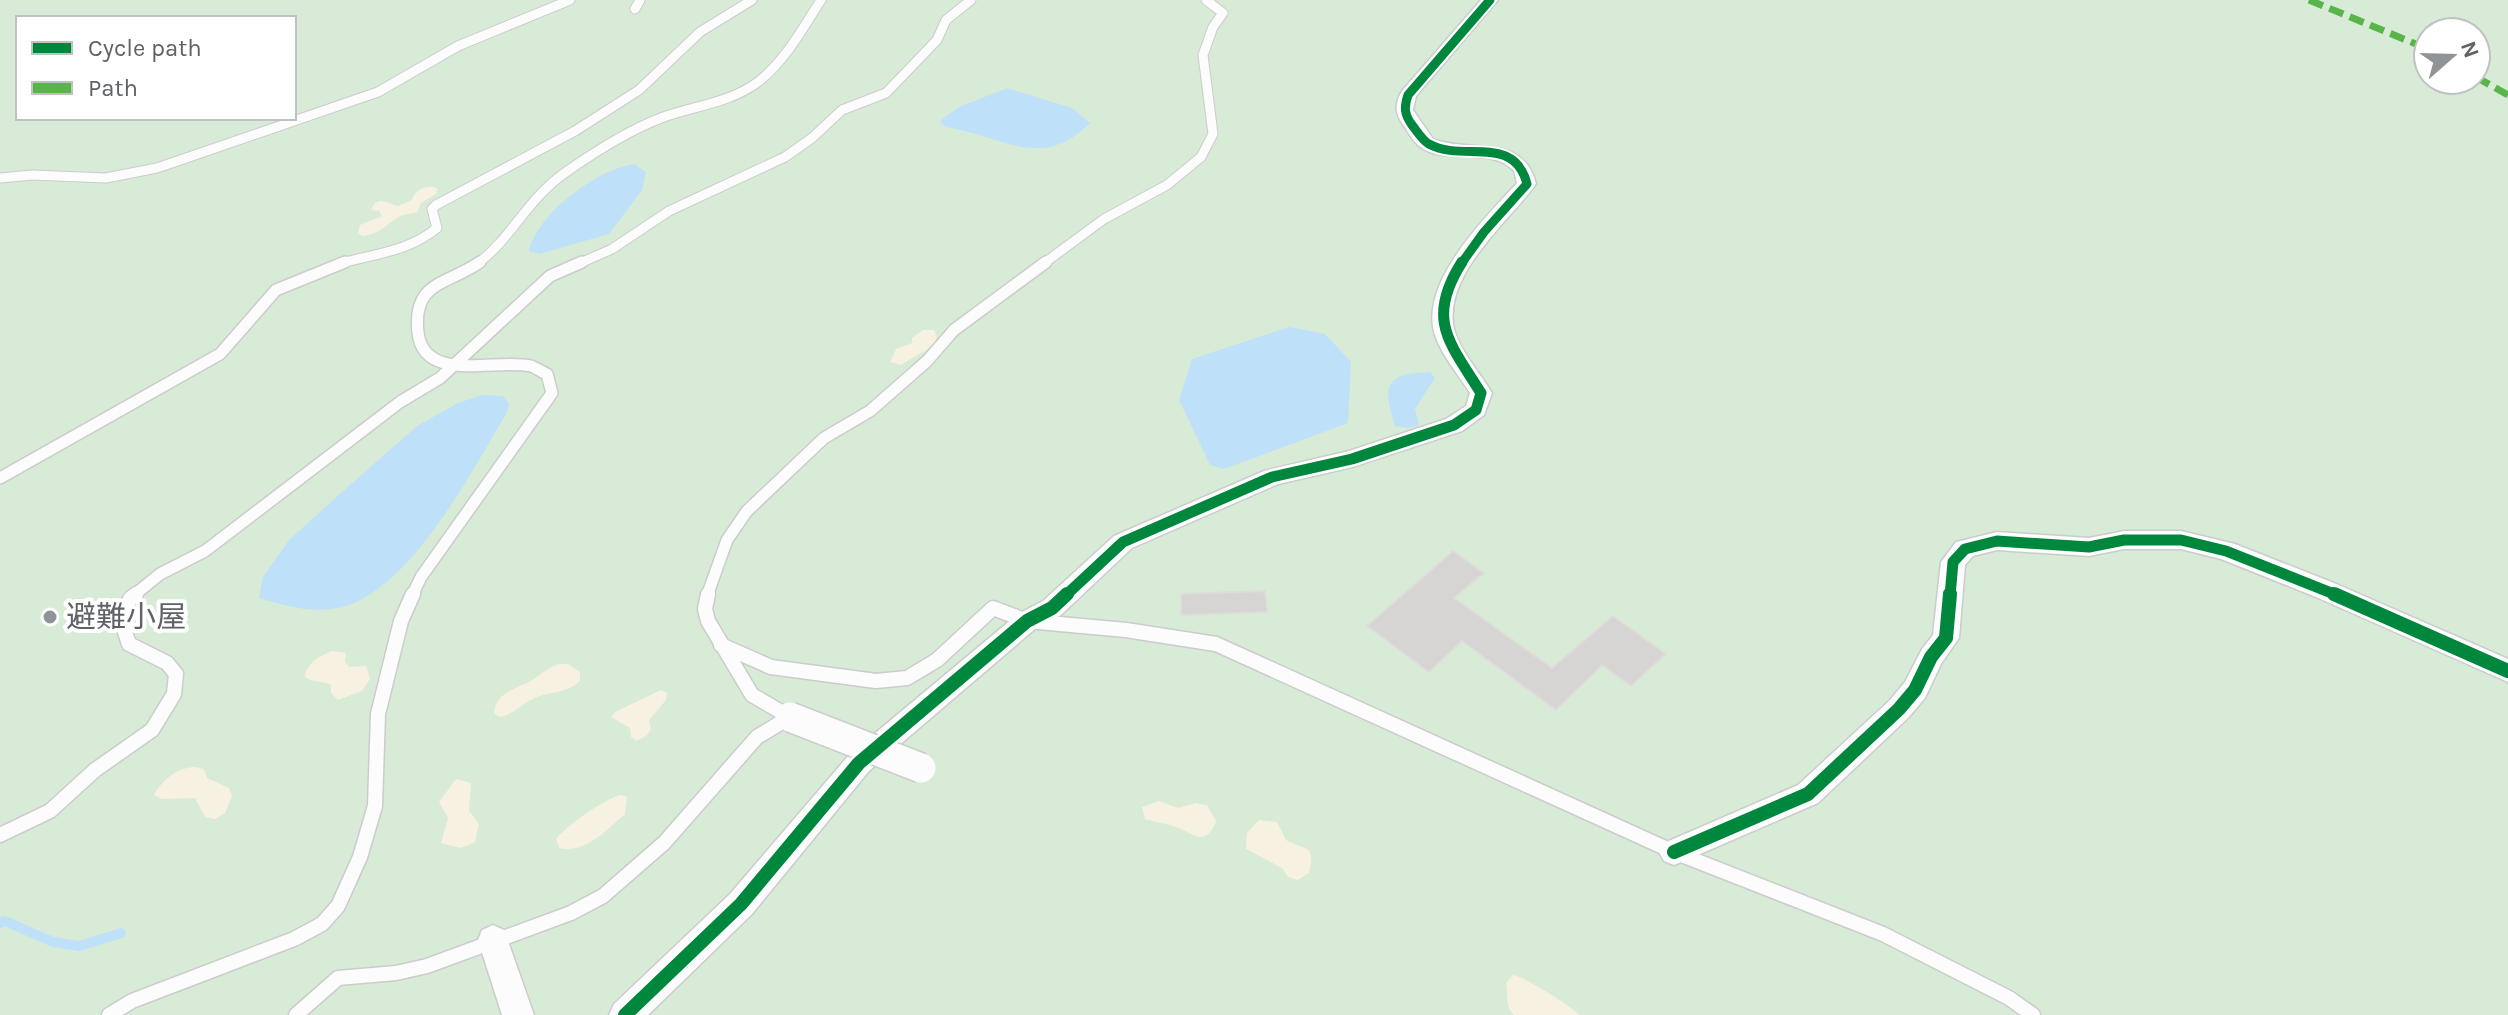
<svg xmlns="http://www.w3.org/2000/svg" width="2508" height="1015" font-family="Karla,'Noto Sans JP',sans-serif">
<rect width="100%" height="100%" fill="#efeeea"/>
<path fill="#d8ebd6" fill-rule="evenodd" d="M 0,0 L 2508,0 L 2508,1015 L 0,1015 ZM 18,18 L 294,18 L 294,118 L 18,118 ZM 2428,32 L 2476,32 L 2476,80 L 2428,80 Z"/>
<path fill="#f6f1e1" d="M 434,187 L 438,189 L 436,194 L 421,203 L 417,212 C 410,214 403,214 397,218 C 384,226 380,234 362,236 L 358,233 L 360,225 L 382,216 L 379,211 L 371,210 C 376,195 388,203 398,206 L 412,200 C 415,190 424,186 434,187 Z
M 923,330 L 934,330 L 937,336 L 933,346 L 901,365 L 890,362 L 896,349 L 912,343 L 912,338 Z
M 332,651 L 346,653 L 345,662 L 349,667 L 366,666 L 370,679 L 362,691 L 338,700 L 331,693 L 331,685 C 322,680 313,683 305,677 C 307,662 320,656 332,651 Z
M 559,664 L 568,664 L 580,672 L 580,681 C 562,696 551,690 533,699 C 520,705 513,715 499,717 L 494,713 C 496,692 516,689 531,681 C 542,674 546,668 559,664 Z
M 661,690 L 667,693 L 666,700 L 649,720 L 651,729 L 647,735 L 637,741 L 631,737 L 630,728 L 611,717 L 615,712 Z
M 195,767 L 204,769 L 207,778 L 229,788 L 232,796 L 225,813 L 215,819 L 205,817 L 195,798 L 161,799 L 154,795 C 163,779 177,768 195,767 Z
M 456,779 L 471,783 L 469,811 L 479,824 L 475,842 L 461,848 L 441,843 L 448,818 L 439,802 Z
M 621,795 L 627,797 L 625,814 C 607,830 585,854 559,848 L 556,839 C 565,827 607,797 621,795 Z
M 1159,801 L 1178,808 L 1196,803 L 1207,805 L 1216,821 C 1206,848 1194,834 1176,827 C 1166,823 1155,822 1145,819 L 1142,807 Z
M 1259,820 L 1277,822 L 1286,840 C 1305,851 1316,843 1309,873 L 1298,880 L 1288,877 L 1282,868 L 1246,849 L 1247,833 Z
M 1513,975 C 1523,976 1575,1008 1579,1015 L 1514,1015 C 1504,1004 1509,996 1506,983 Z"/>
<path fill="#bfe0f9" d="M 1007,88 L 1072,108 L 1090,123 C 1041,172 1003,136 946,127 L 940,121 L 959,107 Z
M 634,164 L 646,172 L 642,190 L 609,234 L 539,254 L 529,251 C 538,213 596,170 634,164 Z
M 1289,327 L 1325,334 L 1351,362 L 1348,423 L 1224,469 L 1210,465 L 1179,400 L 1192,359 Z
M 1430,372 L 1435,378 L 1415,409 L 1419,425 L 1408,428 L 1395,426 C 1382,384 1385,374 1430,372 Z
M 482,395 L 503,396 L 509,404 L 506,414 C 471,472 405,602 331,609 C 306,612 282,605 259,598 L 263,577 L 289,540 L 341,493 L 417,426 L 458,403 Z"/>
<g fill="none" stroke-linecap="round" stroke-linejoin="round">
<path stroke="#bfe0f9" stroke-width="10" d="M 0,923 L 5,921 L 53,942 L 79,946 L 121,933"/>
</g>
<path fill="#d6d5d3" stroke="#deddd9" stroke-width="2" d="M 1453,551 L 1484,573 L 1454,598 L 1552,668 L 1613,616 L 1666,654 L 1631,686 L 1602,665 L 1556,710 L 1462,641 L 1429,672 L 1367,626 Z
M 1265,591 L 1267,612 L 1181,615 L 1181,594 Z"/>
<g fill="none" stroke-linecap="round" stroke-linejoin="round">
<defs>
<path id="lane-far2" d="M 635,9 L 640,0
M 0,178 L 32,175 L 106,178 L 157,168 L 378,92 L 458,46 L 570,0
M 338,264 C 373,254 408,252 437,228 L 432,209 L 436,205 L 575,131 L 639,90 L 700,32 L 752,0
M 477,264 C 512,238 527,199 566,172 C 596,151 627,131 661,118 C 693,106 730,103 758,82 C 786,60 802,29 821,0
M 578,264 L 612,249 L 669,211 L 785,157 L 812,138 L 842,110 L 886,93 L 937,40 L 946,20 L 971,0
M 1043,264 L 1104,219 L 1167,185 L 1201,157 L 1213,134 L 1203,55 L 1213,27 L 1223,13 L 1206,0"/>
<path id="lane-far1" d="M 0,478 L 220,354 L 276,290 L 345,262
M 133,596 L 160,574 L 205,551 L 400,402 L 440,378 L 550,276 L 582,262
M 412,596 L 421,577 L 552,393 L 547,374 C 542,372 536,368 531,366 C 497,358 424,384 418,333 C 412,281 447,285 480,262
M 707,596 L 727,540 L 747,511 L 824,438 L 870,411 L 927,361 L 954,330 L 1046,262"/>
<path id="lane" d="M 708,594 L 705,609 L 708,621 L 752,695 L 790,717
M 721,645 L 771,667 L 876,681 L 907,678 L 937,660 L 993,608 L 1027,621 L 1126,630 L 1216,644 L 1674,852 L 1883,934 L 2009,998 L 2033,1015
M 0,835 L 50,811 L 95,770 L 152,730 L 174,694 L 176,674 L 167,663 L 129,644 L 121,620 L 130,599 L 136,594
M 109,1015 L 132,1001 L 294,939 L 322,924 L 338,906 L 360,857 L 375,806 L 378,714 L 401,621 L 413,594
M 296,1015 L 338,978 L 396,973 L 427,966 L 571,913 L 603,896 L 664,843 L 757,737 L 790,717"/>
<path id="street" d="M 1481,0 L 1498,0 L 1416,96 L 1413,110 L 1433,139 C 1472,154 1523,132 1536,184 C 1508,223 1436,280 1456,336 C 1464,356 1481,374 1492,393 L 1484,415 L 1462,431 L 1352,467 L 1278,484 L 1132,548 L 1061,615 L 1036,628 L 869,771 L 752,914 L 648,1015 L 609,1015 L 614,1004 L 730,894 L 849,755 L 1018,614 L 1043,601 L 1114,536 L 1264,471 L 1349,451 L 1446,419 L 1466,406 L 1470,393 C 1458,374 1442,356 1435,335 C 1418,283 1486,217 1517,183 L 1514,171 C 1490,145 1446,167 1419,146 C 1413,141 1408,132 1404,126 C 1395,114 1394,104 1402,91 Z
M 2124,531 L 2181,531 L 2235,544 L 2334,583 L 2508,659 L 2508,682 L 2316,597 L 2221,559 L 2181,549 L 2124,549 L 2089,556 L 1997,550 L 1973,556 L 1965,565 L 1959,638 L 1941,664 L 1925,698 L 1909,717 L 1818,803 L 1684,861 L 1674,865 L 1664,861 L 1659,852 L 1664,843 L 1798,785 L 1889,701 L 1905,682 L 1922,649 L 1933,635 L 1941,562 L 1956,542 L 1997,532 L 2089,538 Z
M 493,925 L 504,930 L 534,1015 L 502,1015 L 478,940 L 482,930 Z"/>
</defs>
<use href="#lane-far2" stroke="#cbcccc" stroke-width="11"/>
<use href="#lane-far1" stroke="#cbcccc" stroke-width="14"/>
<use href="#lane" stroke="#cbcccc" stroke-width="17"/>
<use href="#street" stroke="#cbcccc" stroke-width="3"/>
<use href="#lane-far2" stroke="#fdfcfc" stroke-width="9"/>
<use href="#lane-far1" stroke="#fdfcfc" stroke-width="11"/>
<use href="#lane" stroke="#fdfcfc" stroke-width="14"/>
<use href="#street" fill="#fdfcfc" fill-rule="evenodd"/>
<defs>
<path id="street-bridge" d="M 790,717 L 921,768"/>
</defs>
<use href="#street-bridge" stroke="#cbcccc" stroke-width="32" stroke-linecap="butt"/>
<use href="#street-bridge" stroke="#fdfcfc" stroke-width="29"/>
<path stroke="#58b549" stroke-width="7" stroke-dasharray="15 7" stroke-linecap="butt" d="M 2309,0 L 2428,49
M 2476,77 L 2508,95"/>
<defs>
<path id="cycleway-far2" d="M 1461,264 L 1484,232 L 1527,184 C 1514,133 1463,163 1429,144 C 1422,140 1417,131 1412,125 C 1404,114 1404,107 1408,95 L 1490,0"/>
<path id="cycleway-far1" d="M 1065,596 L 1123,542 L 1272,477 L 1352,459 L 1454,425 L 1476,410 L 1481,393 C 1450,343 1425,320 1462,262
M 1950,596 L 1953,562 L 1965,549 L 1997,541 L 2089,547 L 2124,540 L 2181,540 L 2226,551 L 2339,596"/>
<path id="cycleway" d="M 2334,594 L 2508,671
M 1674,852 L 1808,794 L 1899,709 L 1915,690 L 1931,657 L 1946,638 L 1950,594
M 625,1015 L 741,904 L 859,763 L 1027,621 L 1052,608 L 1067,594"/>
</defs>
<use href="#cycleway-far2" stroke="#fff" stroke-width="13"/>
<use href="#cycleway-far1" stroke="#fff" stroke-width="16"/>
<use href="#cycleway" stroke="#fff" stroke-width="19"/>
<use href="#cycleway-far2" stroke="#00873e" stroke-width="9"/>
<use href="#cycleway-far1" stroke="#00873e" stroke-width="11"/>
<use href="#cycleway" stroke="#00873e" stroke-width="14"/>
</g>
<circle fill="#919496" stroke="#fff" stroke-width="3" cx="50" cy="617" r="8"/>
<g text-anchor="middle" stroke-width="8" stroke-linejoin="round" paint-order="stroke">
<g font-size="30" fill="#5f6368" stroke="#fff" text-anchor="start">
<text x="66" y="627">避難小屋</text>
</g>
</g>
<rect x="16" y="16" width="280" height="104" fill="#ffffff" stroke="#bfc1c3" stroke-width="2"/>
<rect x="32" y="42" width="40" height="12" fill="#00873e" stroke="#bfc1c3" stroke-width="2"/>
<text x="88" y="56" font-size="24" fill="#5f6368">Cycle path</text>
<rect x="32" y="82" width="40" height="12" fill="#58b549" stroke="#bfc1c3" stroke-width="2"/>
<text x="88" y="96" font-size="24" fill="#5f6368">Path</text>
<g transform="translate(2452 56) rotate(70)"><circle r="38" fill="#ffffff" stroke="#bfc1c3" stroke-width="2"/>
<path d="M0-6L14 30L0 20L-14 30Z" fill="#919496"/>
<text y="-12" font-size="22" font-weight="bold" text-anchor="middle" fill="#5f6368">N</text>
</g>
</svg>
